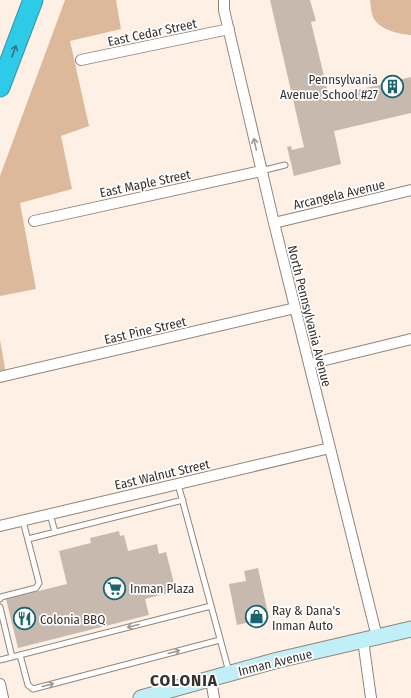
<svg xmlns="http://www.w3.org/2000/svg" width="411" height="698" font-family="'Fira Sans Condensed',sans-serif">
<rect width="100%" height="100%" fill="#fef0e4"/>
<path fill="#dcb99b" d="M 65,0 L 116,0 L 121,29 L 70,41 L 89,126 L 61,136 L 72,189 L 20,203 L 36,289 L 0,296 L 0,176 Z
M 370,0 L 411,0 L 411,35 C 399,34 381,30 374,19 C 371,14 371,6 370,0 Z
M 0,340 L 6,374 L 0,375 Z"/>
<path fill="#c7b9ae" d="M 270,0 L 310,0 L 316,21 L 311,22 L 330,101 L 339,100 L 337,95 L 411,77 L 411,113 L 334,131 L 341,164 L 294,176 L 287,147 L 291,146 L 292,150 L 304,147 Z
M 119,531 L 120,536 L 124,535 L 128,551 L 157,544 L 159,554 L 166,552 L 176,591 L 145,599 L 149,615 L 18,648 L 6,599 L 67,584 L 59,551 L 91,543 L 90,538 Z
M 258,568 L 269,618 L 237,625 L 229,584 L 246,581 L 244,571 Z"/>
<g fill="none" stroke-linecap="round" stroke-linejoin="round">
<defs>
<path id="lane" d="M 261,171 L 285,165
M 178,484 L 229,672
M 50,514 L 55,532
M 28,539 L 183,500
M 0,599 L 1,597 L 36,588 L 39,583 L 23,521
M 0,607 L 12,657
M 20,655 L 28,685 L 33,689 L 220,640
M 0,660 L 211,606"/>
<path id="street" d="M 224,0 L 224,10 L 274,223 L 377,637
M 81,60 L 229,29
M 34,221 L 261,171
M 274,223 L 411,190
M 309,364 L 411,339
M 0,377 L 295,308
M 0,526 L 330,448
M 363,640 L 371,698
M 211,679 L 214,698
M 0,684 L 3,698"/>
<path id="secondary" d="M 141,698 L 278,660 L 411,629"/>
<path id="highway" d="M 0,87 L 33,0"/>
</defs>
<use href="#lane" stroke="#91857a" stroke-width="7"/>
<use href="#street" stroke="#91857a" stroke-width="12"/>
<use href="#secondary" stroke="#91857a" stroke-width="17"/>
<use href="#highway" stroke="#3195a6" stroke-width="21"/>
<use href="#lane" stroke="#fff" stroke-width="5"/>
<use href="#street" stroke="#fff" stroke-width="10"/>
<use href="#secondary" stroke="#c0eff8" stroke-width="15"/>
<use href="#highway" stroke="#2dcbe7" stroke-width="19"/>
</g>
<defs><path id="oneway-shaft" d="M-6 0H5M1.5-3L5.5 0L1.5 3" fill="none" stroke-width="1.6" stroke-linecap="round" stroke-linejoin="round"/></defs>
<use stroke="#337781" href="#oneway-shaft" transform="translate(14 51) rotate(-70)"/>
<g stroke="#9c9896">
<use href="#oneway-shaft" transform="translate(255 144) rotate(-103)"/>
<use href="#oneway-shaft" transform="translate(133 626) rotate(166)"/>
<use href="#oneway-shaft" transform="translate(174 652) rotate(-15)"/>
<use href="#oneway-shaft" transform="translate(48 685) rotate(-15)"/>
</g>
<defs>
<symbol id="building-ring" viewBox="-11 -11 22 22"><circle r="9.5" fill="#fff" stroke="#1a6371" stroke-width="1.5"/><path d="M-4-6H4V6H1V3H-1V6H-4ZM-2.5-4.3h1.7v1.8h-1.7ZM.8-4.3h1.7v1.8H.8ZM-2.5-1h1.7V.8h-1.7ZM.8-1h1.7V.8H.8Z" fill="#1a6371"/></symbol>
<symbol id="supermarket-ring" viewBox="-11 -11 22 22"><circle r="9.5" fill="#fff" stroke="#1a6371" stroke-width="1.5"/><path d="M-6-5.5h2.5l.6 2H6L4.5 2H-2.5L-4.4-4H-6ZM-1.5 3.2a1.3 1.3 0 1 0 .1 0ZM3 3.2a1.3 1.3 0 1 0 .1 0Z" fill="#1a6371"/></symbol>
<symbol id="shop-ring" viewBox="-11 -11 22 22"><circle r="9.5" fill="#fff" stroke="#1a6371" stroke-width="1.5"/><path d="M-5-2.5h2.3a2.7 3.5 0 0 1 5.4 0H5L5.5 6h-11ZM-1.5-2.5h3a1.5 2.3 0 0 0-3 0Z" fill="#1a6371"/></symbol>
<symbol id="restaurant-ring" viewBox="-11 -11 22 22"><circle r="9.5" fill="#fff" stroke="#1a6371" stroke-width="1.5"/><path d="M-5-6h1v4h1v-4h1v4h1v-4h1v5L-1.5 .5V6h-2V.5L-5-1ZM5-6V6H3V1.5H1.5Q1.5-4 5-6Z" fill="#1a6371"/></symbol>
</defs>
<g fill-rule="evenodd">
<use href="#building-ring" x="380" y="74" width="25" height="25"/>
<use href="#supermarket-ring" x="102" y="576" width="25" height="25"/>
<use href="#shop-ring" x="244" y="604" width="25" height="25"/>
<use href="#restaurant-ring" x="12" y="606" width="25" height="25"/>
</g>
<g text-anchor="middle" stroke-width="3.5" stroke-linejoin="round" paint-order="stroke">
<g font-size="13" fill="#38322e" stroke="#fff">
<text transform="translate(152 32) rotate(-12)" y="5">East Cedar Street</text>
<text transform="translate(145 183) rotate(-12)" y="5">East Maple Street</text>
<text transform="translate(339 194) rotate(-13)" y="5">Arcangela Avenue</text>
<text transform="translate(310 316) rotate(76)" y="5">North Pennsylvania Avenue</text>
<text transform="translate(145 330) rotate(-13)" y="5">East Pine Street</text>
<text transform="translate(162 474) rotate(-13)" y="5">East Walnut Street</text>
<text transform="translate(275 662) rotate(-14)" y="5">Inman Avenue</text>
</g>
<g font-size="13" fill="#38322e" stroke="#fff" text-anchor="start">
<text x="378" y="84" text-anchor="end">Pennsylvania<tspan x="378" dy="15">Avenue School #27</tspan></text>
<text x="130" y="593">Inman Plaza</text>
<text x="272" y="615">Ray &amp; Dana's<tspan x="272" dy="15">Inman Auto</tspan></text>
<text x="40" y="624">Colonia BBQ</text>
</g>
<g font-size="17" font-weight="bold" letter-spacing="1" fill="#38322e" stroke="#fff">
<text x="184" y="686">COLONIA</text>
</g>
</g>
</svg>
